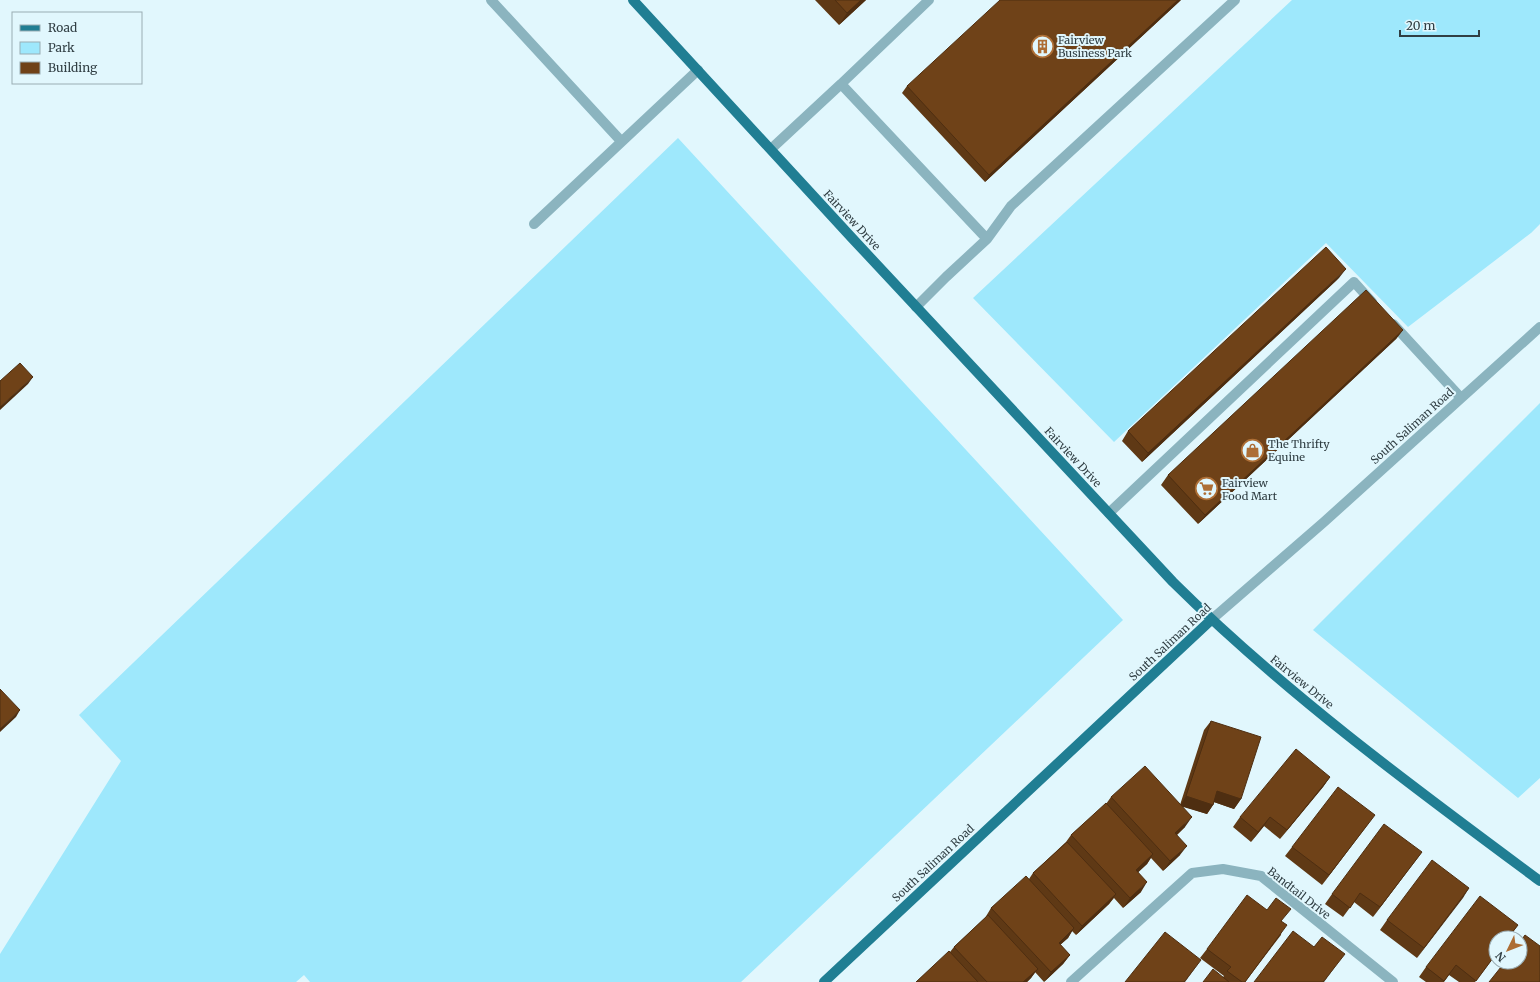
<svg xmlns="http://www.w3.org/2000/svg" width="1540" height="982" font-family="Merriweather,serif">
<rect width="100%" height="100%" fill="#e1f7fd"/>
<path fill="#9ee8fc" d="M 1292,0 L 1540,0 L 1540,224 L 1531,233 L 1408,327 L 1326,243 L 1114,442 L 973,298 Z
M 678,138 L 1123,620 L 741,982 L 310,982 L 304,975 L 296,982 L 0,982 L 0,954 L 121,761 L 79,715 Z
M 1540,403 L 1540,778 L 1518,798 L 1313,630 Z"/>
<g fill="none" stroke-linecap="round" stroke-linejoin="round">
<path stroke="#8bb4bf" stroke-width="10" d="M 491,0 L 621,141
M 841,84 L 929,0
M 771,149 L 841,84 L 987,239 L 946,277 L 916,307
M 534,224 L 698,70
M 987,239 L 1011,206 L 1235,0
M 1393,324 L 1461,398
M 1109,513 L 1354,282 L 1372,302
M 1211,620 L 1324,522 L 1540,327
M 1071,982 L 1192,873 L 1223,869 L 1261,876 L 1393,982"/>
<path stroke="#207e93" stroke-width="10" d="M 633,0 L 852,238 L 1173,582 C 1285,693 1413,787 1540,881
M 824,982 L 1211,620"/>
</g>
<path fill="#5f3915" d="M 815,0 L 866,0 L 839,25 Z
M 1181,0 L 985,182 L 902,93 L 907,86 Z
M 1339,278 L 1142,462 L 1122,441 L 1128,431 Z
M 1403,330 L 1396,339 L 1198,524 L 1161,485 L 1168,475 Z
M 1211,721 L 1241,799 L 1234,809 L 1214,802 L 1213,805 L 1207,814 L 1182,806 L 1185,827 L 1177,835 L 1180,855 L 1163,871 L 1151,858 L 1147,864 L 1138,872 L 1141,892 L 1123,908 L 1114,898 L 1109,904 L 1076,935 L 1072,931 L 1068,938 L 1060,945 L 1070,955 L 1063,964 L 1044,982 L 1035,972 L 1031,978 L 1027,982 L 916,982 L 950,952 L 954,947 L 985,918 L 991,908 L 1029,879 L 1033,873 L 1066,842 L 1071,835 L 1106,804 L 1111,797 L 1180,805 L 1204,730 Z
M 1330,777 L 1323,787 L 1280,839 L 1264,826 L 1251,842 L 1233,827 L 1240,817 Z
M 1368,824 L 1322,885 L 1285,856 L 1292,847 Z
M 1422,852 L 1373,917 L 1354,902 L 1343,917 L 1325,904 L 1332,894 Z
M 1469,888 L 1417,958 L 1380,930 L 1387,920 Z
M 1282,921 L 1281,935 L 1245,982 L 1203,982 L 1223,977 L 1224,976 L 1200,958 L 1207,949 Z
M 1518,925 L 1475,982 L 1459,982 L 1449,975 L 1444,982 L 1426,982 L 1419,977 L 1426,967 Z"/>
<path fill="#4e2e11" d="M 861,0 L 866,0 L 839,25 L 847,13 Z
M 1178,0 L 1181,0 L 985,182 L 989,175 Z
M 1346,269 L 1339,278 L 1142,462 L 1148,453 Z
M 1403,330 L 1396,339 L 1198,524 L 1205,515 Z
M 33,377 L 28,384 L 0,410 L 0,407 Z
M 20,710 L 16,717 L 0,732 L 0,729 Z
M 1330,777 L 1323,787 L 1280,839 L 1287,830 Z
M 1217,791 L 1241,799 L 1234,809 L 1211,801 Z
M 1186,796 L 1213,805 L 1207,814 L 1180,806 Z
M 1375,815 L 1368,824 L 1322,885 L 1329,875 Z
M 1192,817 L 1185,827 L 1168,843 L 1175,833 Z
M 1270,817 L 1264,826 L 1251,842 L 1258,832 Z
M 1187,846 L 1180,855 L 1163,871 L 1170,861 Z
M 1422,852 L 1415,861 L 1373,917 L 1380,907 Z
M 1153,854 L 1147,864 L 1130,880 L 1136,870 Z
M 1147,882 L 1141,892 L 1123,908 L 1130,898 Z
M 1469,888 L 1463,898 L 1417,958 L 1424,948 Z
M 1116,894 L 1109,904 L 1076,935 L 1082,926 Z
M 1074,928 L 1068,938 L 1052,952 L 1059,943 Z
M 1345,954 L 1338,963 L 1324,982 L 1323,982 Z
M 1070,955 L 1063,964 L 1044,982 L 1051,972 Z
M 1201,960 L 1185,982 L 1184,982 Z
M 1038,969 L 1031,978 L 1027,982 L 1023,982 Z"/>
<path fill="#6f4218" stroke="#4e2e11" d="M 835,0 L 861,0 L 847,13 Z
M 1000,0 L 1178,0 L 989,175 L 907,86 Z
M 1326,247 L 1346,269 L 1148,453 L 1128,431 Z
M 1366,290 L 1403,330 L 1205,515 L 1168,475 Z
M 20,363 L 33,377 L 0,407 L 0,381 Z
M 0,689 L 20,710 L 0,729 Z
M 1211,721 L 1261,737 L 1241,799 L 1217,791 L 1213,805 L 1186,796 Z
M 1296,749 L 1330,777 L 1287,830 L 1270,817 L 1258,832 L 1240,817 Z
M 1145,766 L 1192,817 L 1175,833 L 1187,846 L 1170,861 L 1111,797 Z
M 1338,787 L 1375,815 L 1329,875 L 1292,847 Z
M 1106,803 L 1153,854 L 1136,870 L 1147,882 L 1130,898 L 1071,835 Z
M 1384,824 L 1422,852 L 1380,907 L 1360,893 L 1350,908 L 1332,894 Z
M 1067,842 L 1116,894 L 1082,926 L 1033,873 Z
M 1432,860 L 1469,888 L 1424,948 L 1387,920 Z
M 1026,876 L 1074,928 L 1059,943 L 1070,955 L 1051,972 L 991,908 Z
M 1247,895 L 1267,910 L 1276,898 L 1291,909 L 1281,921 L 1287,925 L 1245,982 L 1242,982 L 1227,971 L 1231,967 L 1207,949 Z
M 1480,896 L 1518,925 L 1508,938 L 1496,938 L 1496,954 L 1476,981 L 1456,965 L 1444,981 L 1426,967 Z
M 988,915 L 1038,969 L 1023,982 L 987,982 L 954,947 Z
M 1293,931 L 1314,947 L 1322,937 L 1345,954 L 1323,982 L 1254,982 Z
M 1165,932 L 1201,960 L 1184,982 L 1125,982 Z
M 1525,935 L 1540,946 L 1540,982 L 1489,982 L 1505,962 L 1520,962 L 1520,942 Z
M 949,951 L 978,982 L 916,982 Z
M 1213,969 L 1229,982 L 1203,982 Z"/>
<defs>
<symbol id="building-ring" viewBox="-11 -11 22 22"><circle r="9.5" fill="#e1f7fd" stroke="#ad6e35" stroke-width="1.5"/><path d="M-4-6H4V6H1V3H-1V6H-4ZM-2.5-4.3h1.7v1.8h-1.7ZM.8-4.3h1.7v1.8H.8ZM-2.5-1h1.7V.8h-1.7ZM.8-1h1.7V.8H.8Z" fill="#ad6e35"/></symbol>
<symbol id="shop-ring" viewBox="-11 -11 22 22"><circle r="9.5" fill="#e1f7fd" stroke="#ad6e35" stroke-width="1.5"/><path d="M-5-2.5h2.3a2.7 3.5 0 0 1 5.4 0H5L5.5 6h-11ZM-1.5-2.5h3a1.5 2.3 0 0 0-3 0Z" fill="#ad6e35"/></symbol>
<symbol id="supermarket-ring" viewBox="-11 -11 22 22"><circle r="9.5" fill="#e1f7fd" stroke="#ad6e35" stroke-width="1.5"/><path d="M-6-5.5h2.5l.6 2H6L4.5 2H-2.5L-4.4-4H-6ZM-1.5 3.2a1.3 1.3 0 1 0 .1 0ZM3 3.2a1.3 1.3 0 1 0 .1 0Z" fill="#ad6e35"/></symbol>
</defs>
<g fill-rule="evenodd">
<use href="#building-ring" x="1030" y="34" width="25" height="25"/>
<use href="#shop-ring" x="1240" y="438" width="25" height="25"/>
<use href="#supermarket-ring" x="1194" y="476" width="25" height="25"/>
</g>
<g text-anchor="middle" stroke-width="4" stroke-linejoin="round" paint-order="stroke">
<g font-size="11" fill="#303e43" stroke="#e1f7fd" text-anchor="start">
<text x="1058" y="44">Fairview<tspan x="1058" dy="13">Business Park</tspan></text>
<text x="1268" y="448">The Thrifty<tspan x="1268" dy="13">Equine</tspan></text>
<text x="1222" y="487">Fairview<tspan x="1222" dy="13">Food Mart</tspan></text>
</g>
<g font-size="11" fill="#303e43" stroke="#e1f7fd">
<text transform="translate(852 220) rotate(47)" y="4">Fairview Drive</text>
<text transform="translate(1412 426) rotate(-42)" y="4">South Saliman Road</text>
<text transform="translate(1073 457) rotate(47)" y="4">Fairview Drive</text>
<text transform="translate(1170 642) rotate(-43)" y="4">South Saliman Road</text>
<text transform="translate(1302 682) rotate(39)" y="4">Fairview Drive</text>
<text transform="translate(933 863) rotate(-43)" y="4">South Saliman Road</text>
<text transform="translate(1299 893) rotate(38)" y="4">Bandtail Drive</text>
</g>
</g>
<rect x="12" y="12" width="130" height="72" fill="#e1f7fd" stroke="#9aadb3"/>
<rect x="20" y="25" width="20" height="6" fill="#207e93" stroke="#9aadb3"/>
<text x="48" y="32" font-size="12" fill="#303e43">Road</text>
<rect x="20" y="42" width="20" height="12" fill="#9ee8fc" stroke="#9aadb3"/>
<text x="48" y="52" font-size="12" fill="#303e43">Park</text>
<rect x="20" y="62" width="20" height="12" fill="#6f4218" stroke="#9aadb3"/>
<text x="48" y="72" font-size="12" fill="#303e43">Building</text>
<g transform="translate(1508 950) rotate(227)"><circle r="19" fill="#e1f7fd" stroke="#9aadb3"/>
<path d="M0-3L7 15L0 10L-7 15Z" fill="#ad6e35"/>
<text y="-6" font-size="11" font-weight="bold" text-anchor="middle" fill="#303e43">N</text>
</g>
<path d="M1400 30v6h79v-6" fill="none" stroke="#303e43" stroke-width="2"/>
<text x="1406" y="30" font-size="12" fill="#303e43" stroke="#e1f7fd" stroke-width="3" paint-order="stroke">20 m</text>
</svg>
